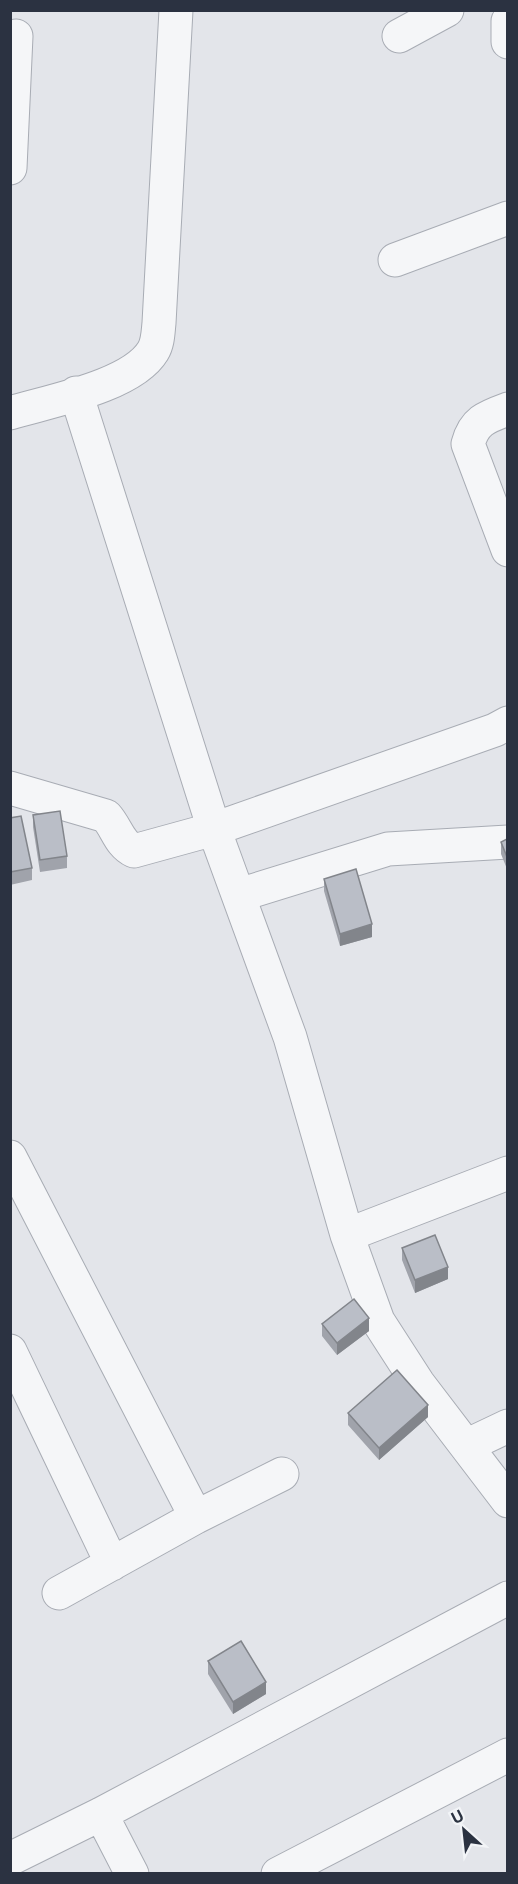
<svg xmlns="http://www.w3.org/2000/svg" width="518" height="1884" font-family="'Public Sans',sans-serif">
<rect width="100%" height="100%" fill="#e3e5ea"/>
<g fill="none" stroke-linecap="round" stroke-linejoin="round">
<defs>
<path id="minor" d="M 508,21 L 508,42
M 399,36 L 447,10
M 10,168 L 16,36
M 395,260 L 508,218
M 76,393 L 214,829 L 290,1037 L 347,1235 L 378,1321 L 418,1383 L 508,1501
M 508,409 C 486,417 474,421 468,444 L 508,550
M 10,413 C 50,401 132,386 153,351 C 158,343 158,332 159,323 L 176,10
M 10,788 L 106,816 C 117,828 119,844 134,851 L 214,829 L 495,730 L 508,723
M 239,895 L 388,849 L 508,842
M 10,1157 L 196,1517
M 347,1235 L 508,1173
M 10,1351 L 112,1564
M 468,1445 L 508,1426
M 59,1593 L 196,1517 L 282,1474
M 101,1814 L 132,1874
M 10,1859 L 101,1814 L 508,1598
M 278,1874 L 508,1755"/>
</defs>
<use href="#minor" stroke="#a8acb4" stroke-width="35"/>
<use href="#minor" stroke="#f5f6f8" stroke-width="33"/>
</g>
<path fill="#a0a3ab" d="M 33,815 L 67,856 L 67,868 L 40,872 L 33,827 Z
M 10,818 L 32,868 L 32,880 L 10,885 Z
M 507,839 L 507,869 L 501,854 L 501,842 Z
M 324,879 L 372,937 L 340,946 L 324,891 Z
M 402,1248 L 448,1279 L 415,1293 L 402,1260 Z
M 322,1324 L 369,1331 L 337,1355 L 322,1336 Z
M 348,1413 L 428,1417 L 379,1460 L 348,1425 Z
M 208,1661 L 266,1694 L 233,1714 L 208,1674 Z"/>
<path fill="#82858b" d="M 372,924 L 372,937 L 340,946 L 340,934 Z
M 448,1267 L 448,1279 L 415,1293 L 415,1280 Z
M 369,1318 L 369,1331 L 337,1355 L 337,1343 Z
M 428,1405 L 428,1417 L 379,1460 L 379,1448 Z
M 266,1682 L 266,1694 L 233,1714 L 233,1702 Z"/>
<path fill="#babec7" stroke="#82858b" stroke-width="1.5" d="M 60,811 L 67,856 L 40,860 L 33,815 Z
M 21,816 L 32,868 L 10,872 L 10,818 Z
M 507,839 L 507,857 L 501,842 Z
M 356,869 L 372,924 L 340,934 L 324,879 Z
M 435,1235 L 448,1267 L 415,1280 L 402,1248 Z
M 354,1299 L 369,1318 L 337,1343 L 322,1324 Z
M 397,1370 L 428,1405 L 379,1448 L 348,1413 Z
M 241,1641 L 266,1682 L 233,1702 L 208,1661 Z"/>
<rect width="518" height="1884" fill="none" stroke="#2b3241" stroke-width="24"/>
<g transform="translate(464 1830) rotate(333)" stroke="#f2f4f7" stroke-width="4.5" paint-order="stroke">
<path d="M0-4.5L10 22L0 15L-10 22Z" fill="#2b3241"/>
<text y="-9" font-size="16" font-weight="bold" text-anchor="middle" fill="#2b3241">U</text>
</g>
</svg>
